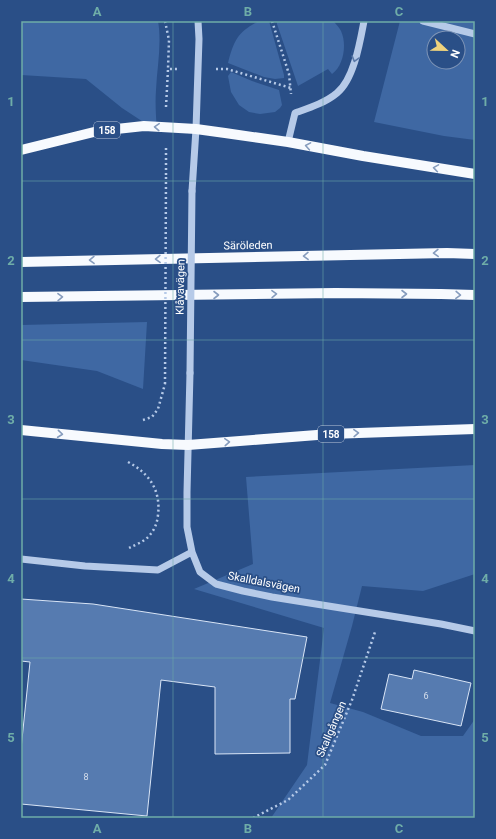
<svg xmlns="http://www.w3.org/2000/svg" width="496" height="839" font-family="Roboto,sans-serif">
<rect width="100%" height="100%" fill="#2a4f87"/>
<path fill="#3f68a3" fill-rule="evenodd" d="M 21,21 L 158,21 C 162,44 157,67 156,90 C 155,103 156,117 157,131 L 122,108 L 86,79 L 21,75 Z
M 259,21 L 269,21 L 284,75 L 284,78 L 275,79 L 264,77 L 228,63 C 234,40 238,32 259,21 Z
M 277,21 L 333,21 C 336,24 339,27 341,31 C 347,44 344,65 332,74 L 328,69 L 298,86 L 277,24 Z
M 400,21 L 475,21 L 475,140 L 444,136 L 374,122 ZM 434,38 L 458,38 L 458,62 L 434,62 Z
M 231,72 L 252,81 L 279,90 L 282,105 L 280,108 L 275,112 L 260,114 L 249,112 L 239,105 L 231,92 L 228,76 Z
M 147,322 L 143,389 L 97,371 L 21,360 L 21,325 Z
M 475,465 L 475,574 L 423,591 L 362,586 L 352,626 L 330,703 L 363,712 L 421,736 L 463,736 L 475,719 L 475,818 L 271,818 L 307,765 L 324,628 L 194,589 L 253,564 L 246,477 Z"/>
<path fill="#567bb0" stroke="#d9e5f6" d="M 21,599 L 93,604 L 307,637 L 295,699 L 290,699 L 290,753 L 215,754 L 215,687 L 161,680 L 147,816 L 21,804 L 21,749 L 30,662 L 21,661 Z
M 414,670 L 471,683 L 461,726 L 381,709 L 389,674 L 412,679 Z"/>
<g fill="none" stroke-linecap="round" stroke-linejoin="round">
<path stroke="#b6cae8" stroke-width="2.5" stroke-dasharray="2 3" stroke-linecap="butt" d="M 165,21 L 169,40 L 168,69
M 272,21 L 289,74 L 291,94
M 216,69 L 227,69 L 291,88
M 166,107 L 168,69 L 179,69
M 166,148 L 166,177
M 143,420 L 152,417 L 158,409 L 165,384
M 128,462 C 149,473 161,490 158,515 C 157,524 154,531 148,537 C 143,542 135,545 129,548
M 253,818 L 288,800 L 325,765 L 352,700 L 375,632"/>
<path stroke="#b6cae8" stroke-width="7" d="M 423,21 L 475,34
M 288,142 L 295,113 C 309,108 325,103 337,93 C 354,79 360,42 364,21
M 192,191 L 196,129 L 199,39 L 198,21
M 190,373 L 187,492 L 187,527 L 192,552 L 200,572 L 216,584 L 243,591 L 272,597 L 441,624 L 475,631
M 21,559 L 85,566 L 158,570 L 192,552"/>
<path stroke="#f7fafe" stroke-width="10" d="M 21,150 L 98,131 L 144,126 L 196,129 L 225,133 L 288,142 L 363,156 L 475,174
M 21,262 L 447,253 L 475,254
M 21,297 L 336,293 L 441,294 L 475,295
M 21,430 L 162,444 L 188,445 L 330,434 L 475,429"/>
<path stroke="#b6cae8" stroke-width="2.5" stroke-dasharray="2 3" stroke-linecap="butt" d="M 165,384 L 166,177"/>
<path stroke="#b6cae8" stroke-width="7" d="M 190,373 L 192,191"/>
</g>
<defs><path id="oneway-chevron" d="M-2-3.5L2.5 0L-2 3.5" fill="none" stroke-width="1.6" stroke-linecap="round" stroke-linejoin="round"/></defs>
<use stroke="#5b7aa9" href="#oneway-chevron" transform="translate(355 59) rotate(106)"/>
<g stroke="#869cbd">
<use href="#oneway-chevron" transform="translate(157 127) rotate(-177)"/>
<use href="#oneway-chevron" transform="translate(308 146) rotate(-170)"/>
<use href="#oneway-chevron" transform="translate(436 168) rotate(-171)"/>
<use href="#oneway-chevron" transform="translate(436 253) rotate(178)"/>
<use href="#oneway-chevron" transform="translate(306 256) rotate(179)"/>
<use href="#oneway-chevron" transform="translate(158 259) rotate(179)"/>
<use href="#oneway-chevron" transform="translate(92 260) rotate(179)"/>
<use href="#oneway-chevron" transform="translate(274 294) rotate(-1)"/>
<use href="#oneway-chevron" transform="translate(404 294)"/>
<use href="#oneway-chevron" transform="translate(216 295)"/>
<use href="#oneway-chevron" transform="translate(458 295) rotate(2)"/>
<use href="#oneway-chevron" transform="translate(60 297) rotate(-1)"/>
<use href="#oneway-chevron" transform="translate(356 433) rotate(-2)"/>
<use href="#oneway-chevron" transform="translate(60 434) rotate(6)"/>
<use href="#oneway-chevron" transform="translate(227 442) rotate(-4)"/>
</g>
<path fill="none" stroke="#6fada8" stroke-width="1" stroke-opacity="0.55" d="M 173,21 L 173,818M 323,21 L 323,818M 21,181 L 475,181M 21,340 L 475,340M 21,499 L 475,499M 21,658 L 475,658"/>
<g text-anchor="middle" stroke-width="3.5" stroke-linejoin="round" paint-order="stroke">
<g font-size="9" fill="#d5deeb">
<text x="426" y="699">6</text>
<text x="86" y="780">8</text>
</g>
<g fill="#2a4f87" stroke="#bfcadb" stroke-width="1">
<rect x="94" y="122" width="26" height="16" rx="3"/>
<rect x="318" y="426" width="26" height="16" rx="3"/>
</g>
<g font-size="10" font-weight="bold" fill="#fff">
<text x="107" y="134">158</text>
<text x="331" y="438">158</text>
</g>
<g font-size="11" fill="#fff" stroke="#2a4f87">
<text transform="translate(248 245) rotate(-1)" y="4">Säröleden</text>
<text transform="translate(180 287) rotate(-89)" y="4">Klåvavägen</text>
<text transform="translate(264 582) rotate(11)" y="4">Skalldalsvägen</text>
<text transform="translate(331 729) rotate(-67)" y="4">Skallgången</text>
</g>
</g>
<rect width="496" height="839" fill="none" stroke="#2a4f87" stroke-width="44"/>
<g transform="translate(446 50) rotate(112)"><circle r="19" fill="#2a4f87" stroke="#7f95b7"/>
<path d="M0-3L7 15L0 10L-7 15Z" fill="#eed27d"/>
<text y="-6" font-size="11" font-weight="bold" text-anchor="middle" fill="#ffffff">N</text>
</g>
<rect x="22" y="22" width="452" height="795" fill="none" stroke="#6fada8" stroke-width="1.5"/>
<g font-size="13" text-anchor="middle" font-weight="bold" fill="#6fada8">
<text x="97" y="16">A</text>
<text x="248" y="16">B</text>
<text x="399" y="16">C</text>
<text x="11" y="106">1</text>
<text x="485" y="106">1</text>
<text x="11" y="265">2</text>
<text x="485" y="265">2</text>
<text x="11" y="424">3</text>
<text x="485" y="424">3</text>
<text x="11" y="583">4</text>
<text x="485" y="583">4</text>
<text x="11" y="742">5</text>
<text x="485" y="742">5</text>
<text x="97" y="833">A</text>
<text x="248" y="833">B</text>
<text x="399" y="833">C</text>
</g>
</svg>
